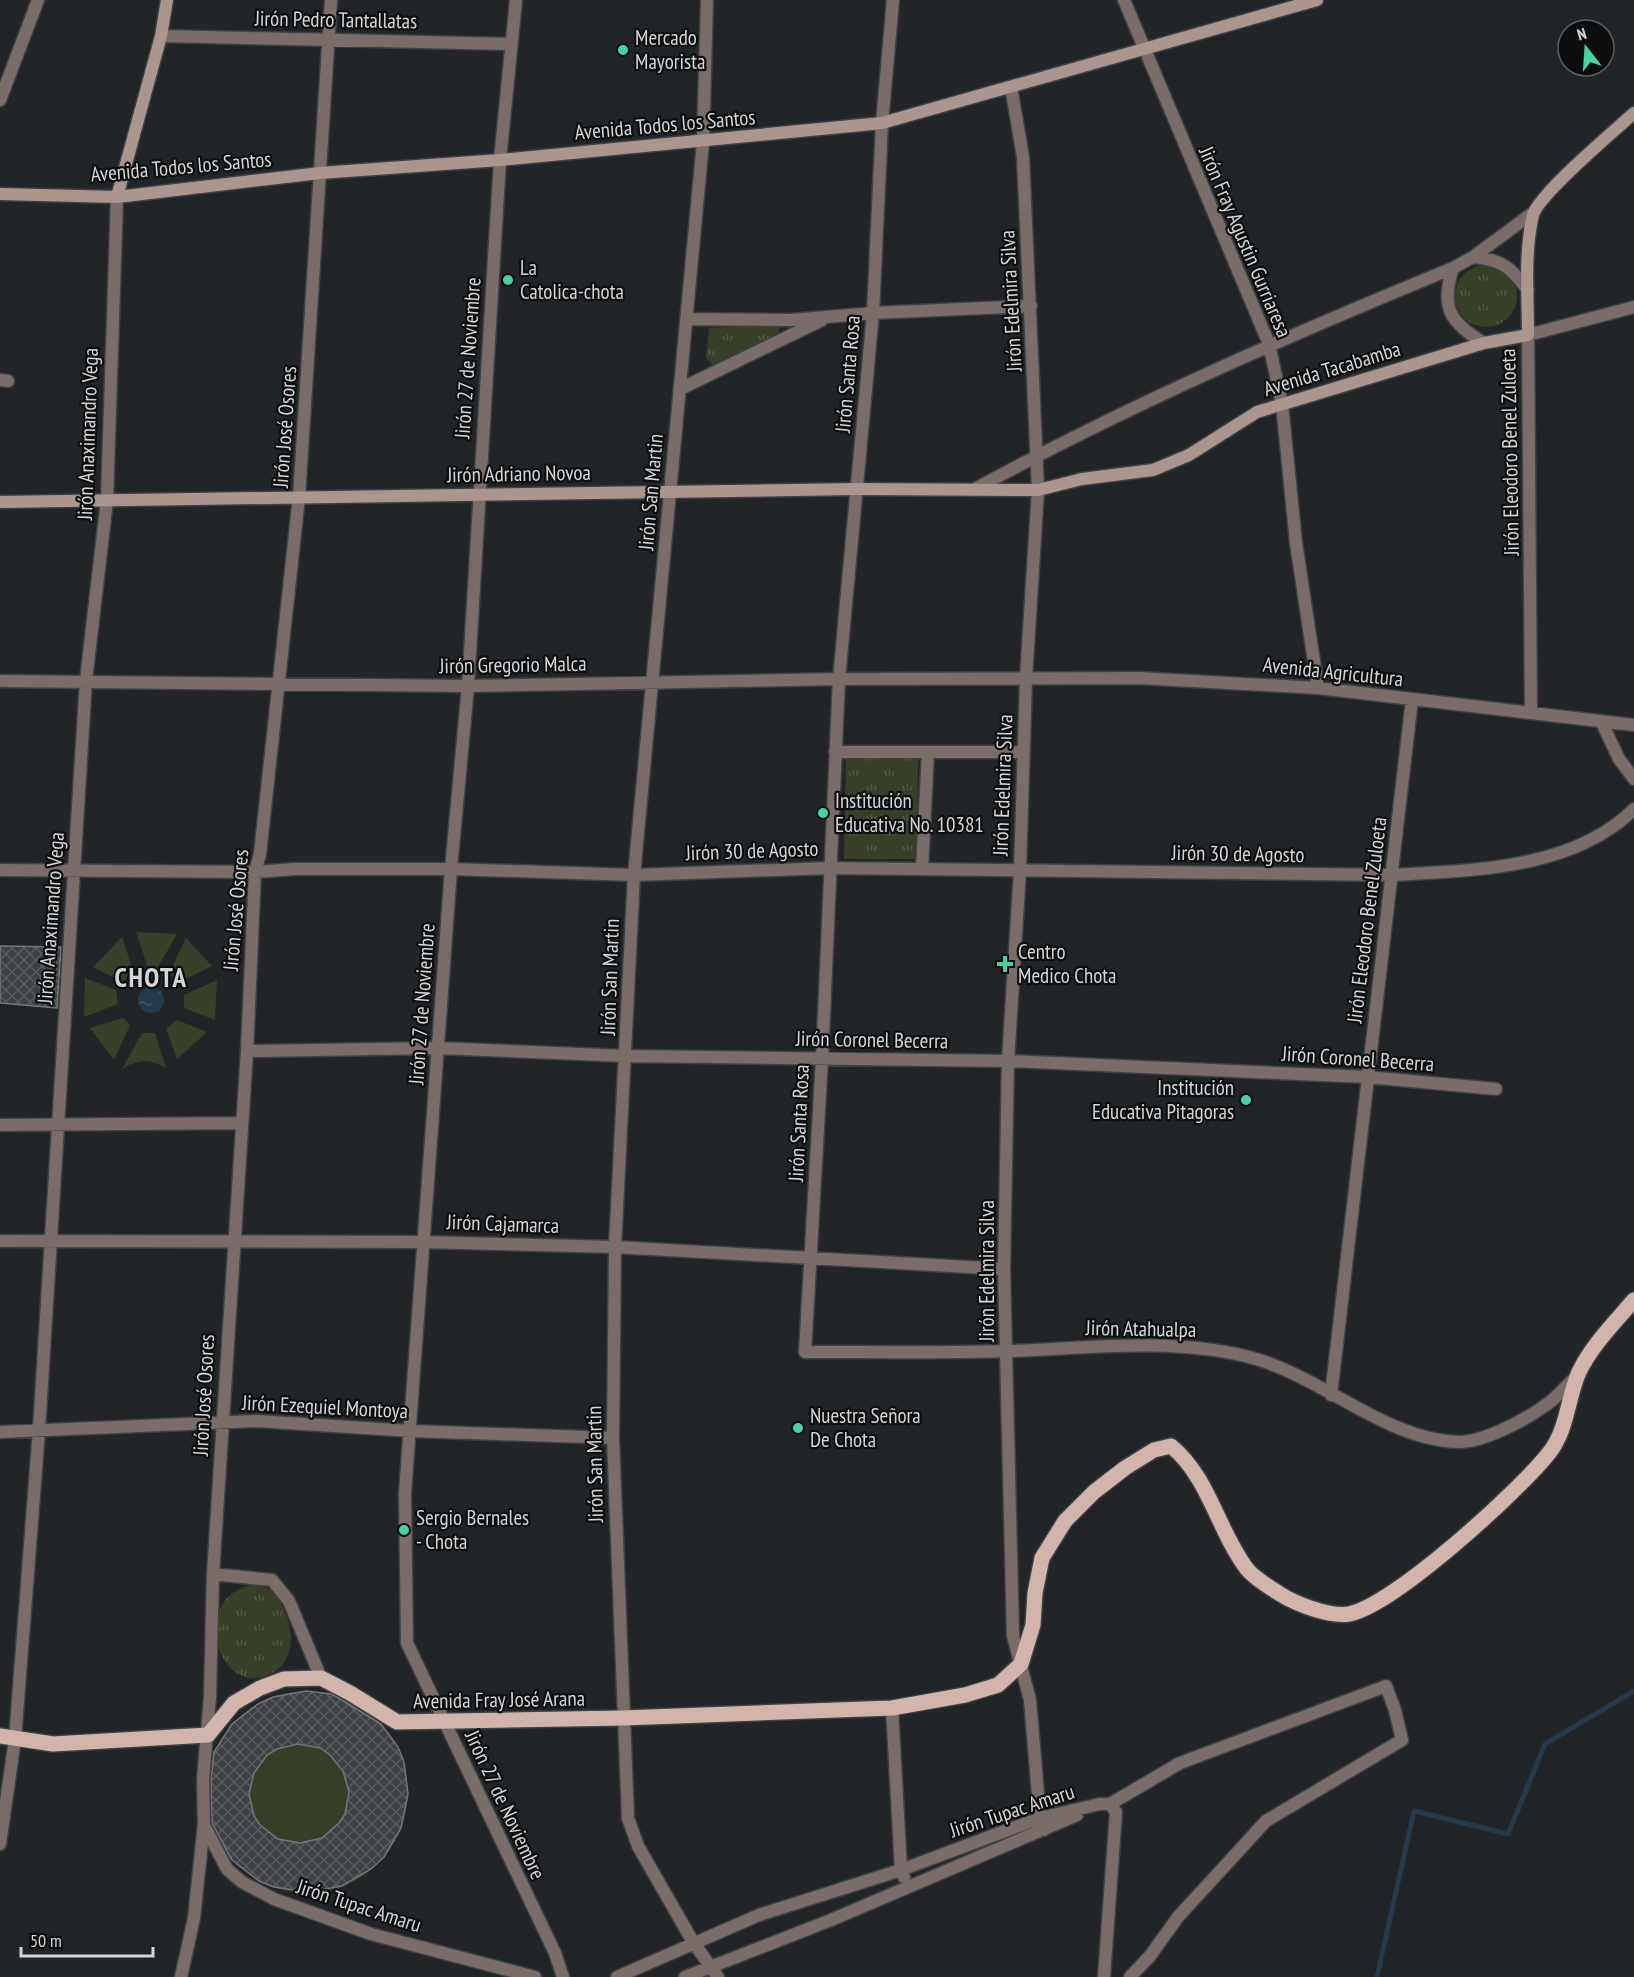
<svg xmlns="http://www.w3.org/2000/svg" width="1634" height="1977" font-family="'PT Sans Narrow',sans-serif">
<defs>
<pattern id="park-tufts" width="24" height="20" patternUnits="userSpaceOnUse" patternTransform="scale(1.5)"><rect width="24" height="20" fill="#383f29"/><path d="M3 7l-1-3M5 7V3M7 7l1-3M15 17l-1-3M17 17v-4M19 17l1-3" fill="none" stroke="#545a47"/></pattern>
<pattern id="water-ripples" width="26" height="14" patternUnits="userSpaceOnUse" patternTransform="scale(1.5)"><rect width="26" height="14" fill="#25394b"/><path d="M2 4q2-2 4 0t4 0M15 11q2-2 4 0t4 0" fill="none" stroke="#445564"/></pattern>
<pattern id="building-cross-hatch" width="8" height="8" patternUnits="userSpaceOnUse" patternTransform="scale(1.5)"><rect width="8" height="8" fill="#3f4245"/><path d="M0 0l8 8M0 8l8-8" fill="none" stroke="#5a5c5f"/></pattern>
</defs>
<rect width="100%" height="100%" fill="#222528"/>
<path fill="#383f29" d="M 136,932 L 177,934 L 157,969 L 148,968 Z
M 122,937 L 133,970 L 123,982 L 93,967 Z
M 186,938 L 212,966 L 177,983 L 169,973 Z
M 85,978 L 116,990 L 118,1004 L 84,1017 Z
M 217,980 L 215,1020 L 184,1008 L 184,995 Z
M 123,1018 L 130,1025 L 114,1060 L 90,1028 Z
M 177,1020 L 207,1032 L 177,1059 L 166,1029 Z
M 142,1033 L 155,1033 L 166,1068 C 149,1059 139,1059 122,1069 Z
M206 1792a101 101 0 1 1 202 0a101 101 0 1 1-202 0Z"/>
<path fill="url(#park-tufts)" d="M1455 296a31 31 0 1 1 62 0a31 31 0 1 1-62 0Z
M 779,325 L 779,336 L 713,365 L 706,358 L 709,328 Z
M 846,759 L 918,759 L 917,859 L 844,859 Z
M 251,1585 C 255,1585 261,1585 265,1587 C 283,1595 294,1630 290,1648 C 286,1661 281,1670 268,1675 C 219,1697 188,1600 251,1585 Z"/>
<path fill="url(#water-ripples)" d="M138 1000a13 13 0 1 1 26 0a13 13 0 1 1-26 0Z"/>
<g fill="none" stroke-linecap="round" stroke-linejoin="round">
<path stroke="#25394b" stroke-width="5" d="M 1377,1977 L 1414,1811 L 1508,1834 L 1545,1744 L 1634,1691"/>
</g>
<path fill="url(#building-cross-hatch)" stroke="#73767a" stroke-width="1.5" fill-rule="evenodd" d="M 0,946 L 61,947 L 57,1008 L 0,1003 Z
M 306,1691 L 332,1694 L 381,1724 L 398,1747 L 404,1762 L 408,1794 L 401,1828 L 384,1857 L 371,1869 L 342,1886 L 308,1892 L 274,1887 L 259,1881 L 232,1860 L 212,1823 L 211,1780 L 214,1752 L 232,1724 L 258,1704 L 273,1697 ZM 298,1744 L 320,1748 L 329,1754 L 343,1771 L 349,1792 L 345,1814 L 339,1823 L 322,1838 L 300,1843 L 278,1839 L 260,1825 L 254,1816 L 249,1794 L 254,1773 L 267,1755 L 277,1749 Z"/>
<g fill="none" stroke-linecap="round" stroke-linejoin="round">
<defs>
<path id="street" d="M 516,0 L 500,160 L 468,686 L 451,869 L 405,1493 L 407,1643 L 555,1953 L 563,1977
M 707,0 L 703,142 L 634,875 L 615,1247 L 613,1438 L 628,1818 L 638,1846 L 693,1942 L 718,1977
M 893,0 L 882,123 L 873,313 L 839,679 L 822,1059 L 805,1352 C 873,1352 942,1353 1010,1351 C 1088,1348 1168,1338 1245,1356 C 1319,1373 1383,1440 1459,1442 C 1485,1442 1529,1418 1550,1402 C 1559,1395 1567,1385 1576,1377
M 1124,0 L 1269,344 L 1282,404 L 1296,543 L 1318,688
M 161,36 L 511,44
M 1011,87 L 1023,157 L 1038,490 L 1026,678 L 1020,870 L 1008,1061 L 1004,1269 L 1013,1636 L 1030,1700 L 1040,1818 L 1044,1830
M 0,100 L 38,0
M 1473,257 C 1503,260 1510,267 1528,290
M 1453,268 C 1440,307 1450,323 1484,343
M 687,319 L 791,320 L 873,313 L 1031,306
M 0,380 L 8,381
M 680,389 L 822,320
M 975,489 C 1129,405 1290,335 1453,268 L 1473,257 L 1534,212
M 0,681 L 468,686 L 839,679 L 1139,678 L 1318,688 L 1634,725
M 1531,713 L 1528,335 L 1634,307
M 1602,723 L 1619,759 L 1634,779
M 835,752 L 1023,752
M 922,869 L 928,752
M 0,870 L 255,872 L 295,869 L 451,869 L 634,875 L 830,868 L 1392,875 C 1472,870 1573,870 1634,809
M 247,1051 L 437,1048 L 627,1056 L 1008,1061 L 1368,1077 L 1496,1089
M 0,1125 L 242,1123
M 0,1241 L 425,1242 L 615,1247 L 1004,1269
M 1331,1395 L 1412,699
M 0,1432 L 257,1421 L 411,1431 L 613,1438
M 213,1574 L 272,1580 L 289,1601 L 321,1678
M 892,1708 L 901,1870 L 904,1877
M 1110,1804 L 1180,1763 L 1386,1686 L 1395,1710 L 1402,1740 L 1266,1821 L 1178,1917 L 1150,1956 L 1130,1977
M 204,1825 L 227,1869 L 242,1882 L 274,1899 L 371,1934 L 535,1977
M 0,1844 L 15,1739 L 39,1430 L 86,680 L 107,500 L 117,197
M 181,1977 L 194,1918 L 204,1824 L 203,1780 L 210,1697 L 213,1574 L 247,1051 L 255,872 L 260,854 L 299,497 L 331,0
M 617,1977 L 759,1915 L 901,1870 L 1040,1818 L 1100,1804 L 1110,1804 L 1116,1812 L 1104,1977
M 685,1977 L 831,1920 L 1077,1815"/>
<path id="secondary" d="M 0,194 L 117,197 L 320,173 L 500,160 L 882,123 L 1317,0
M 117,197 L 161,36 L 167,0
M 0,502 L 857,489 L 1038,490 L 1082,479 L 1153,470 L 1189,455 L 1257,412 L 1484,343 L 1528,335 C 1528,296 1524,252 1533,215 C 1539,194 1614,131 1634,113"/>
<path id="primary" d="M 0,1736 L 53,1744 L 208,1735 L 234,1703 L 260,1688 L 284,1679 L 321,1678 L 350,1693 L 397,1722 L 623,1718 L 892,1708 L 965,1695 L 998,1685 L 1021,1664 L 1033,1625 L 1035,1593 L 1042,1558 L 1065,1521 L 1094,1492 L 1125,1468 L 1154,1450 L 1171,1446 C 1209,1477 1218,1531 1247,1569 C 1254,1578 1269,1587 1280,1594 C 1296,1604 1329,1617 1349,1614 C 1393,1606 1519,1491 1549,1453 C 1568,1429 1567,1399 1579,1372 C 1592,1345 1615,1322 1634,1300"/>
</defs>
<use href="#street" stroke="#3e4144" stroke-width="15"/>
<use href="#secondary" stroke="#3e4144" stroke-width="15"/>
<use href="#primary" stroke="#3e4144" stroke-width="18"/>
<use href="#street" stroke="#7a6c68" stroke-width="12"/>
<use href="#secondary" stroke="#ab958f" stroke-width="12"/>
<use href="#primary" stroke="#d1b5ac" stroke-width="15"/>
</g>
<g fill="#42d4a1" stroke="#0d0e0f" stroke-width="2">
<circle cx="623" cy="50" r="6"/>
<circle cx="508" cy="280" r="6"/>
<circle cx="823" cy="813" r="6"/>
<path d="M1002 955h6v6h6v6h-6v6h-6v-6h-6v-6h6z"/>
<circle cx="1246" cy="1100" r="6"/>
<circle cx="798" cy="1428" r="6"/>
<circle cx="404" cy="1530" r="6"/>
</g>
<g text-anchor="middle" stroke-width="4.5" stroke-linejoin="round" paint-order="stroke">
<g font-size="21" fill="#d4d5d7" stroke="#0d0e0f">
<text transform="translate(336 20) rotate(1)" y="7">Jirón Pedro Tantallatas</text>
<text transform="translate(665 125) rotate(-5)" y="7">Avenida Todos los Santos</text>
<text transform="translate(181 167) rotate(-5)" y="7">Avenida Todos los Santos</text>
<text transform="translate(1245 242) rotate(67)" y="7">Jirón Fray Agustin Gurriaresa</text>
<text transform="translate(1011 301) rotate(-93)" y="7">Jirón Edelmira Silva</text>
<text transform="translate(468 358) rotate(-86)" y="7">Jirón 27 de Noviembre</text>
<text transform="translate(1332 369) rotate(-17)" y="7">Avenida Tacabamba</text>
<text transform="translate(848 374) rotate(-85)" y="7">Jirón Santa Rosa</text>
<text transform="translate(285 427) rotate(-86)" y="7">Jirón José Osores</text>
<text transform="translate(88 434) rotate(-88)" y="7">Jirón Anaximandro Vega</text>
<text transform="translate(1510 452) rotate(-91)" y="7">Jirón Eleodoro Benel Zuloeta</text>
<text transform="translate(519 474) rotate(-1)" y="7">Jirón Adriano Novoa</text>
<text transform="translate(651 492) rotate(-85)" y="7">Jirón San Martin</text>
<text transform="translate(513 665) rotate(-1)" y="7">Jirón Gregorio Malca</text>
<text transform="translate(1333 672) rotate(6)" y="7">Avenida Agricultura</text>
<text transform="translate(1003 785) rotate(-88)" y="7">Jirón Edelmira Silva</text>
<text transform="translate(752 851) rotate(-2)" y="7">Jirón 30 de Agosto</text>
<text transform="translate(1238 854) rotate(1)" y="7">Jirón 30 de Agosto</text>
<text transform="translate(236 910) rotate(-85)" y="7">Jirón José Osores</text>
<text transform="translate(51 918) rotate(-86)" y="7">Jirón Anaximandro Vega</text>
<text transform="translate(1367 920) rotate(-83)" y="7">Jirón Eleodoro Benel Zuloeta</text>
<text transform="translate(610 977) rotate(-88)" y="7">Jirón San Martin</text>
<text transform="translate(422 1004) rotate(-86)" y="7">Jirón 27 de Noviembre</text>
<text transform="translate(872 1040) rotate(1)" y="7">Jirón Coronel Becerra</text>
<text transform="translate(1358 1059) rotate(4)" y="7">Jirón Coronel Becerra</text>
<text transform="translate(799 1123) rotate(-87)" y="7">Jirón Santa Rosa</text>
<text transform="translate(503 1224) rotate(2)" y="7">Jirón Cajamarca</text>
<text transform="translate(987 1271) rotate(-90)" y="7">Jirón Edelmira Silva</text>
<text transform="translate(1141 1329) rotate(1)" y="7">Jirón Atahualpa</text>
<text transform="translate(204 1395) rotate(-87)" y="7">Jirón José Osores</text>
<text transform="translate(325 1407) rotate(3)" y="7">Jirón Ezequiel Montoya</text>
<text transform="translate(595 1464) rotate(-91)" y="7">Jirón San Martin</text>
<text transform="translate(499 1700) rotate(-1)" y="7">Avenida Fray José Arana</text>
<text transform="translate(505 1805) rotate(65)" y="7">Jirón 27 de Noviembre</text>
<text transform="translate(1012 1811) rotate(-18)" y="7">Jirón Tupac Amaru</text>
<text transform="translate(359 1906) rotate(18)" y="7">Jirón Tupac Amaru</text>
</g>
<g font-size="21" fill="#d4d5d7" stroke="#0d0e0f" text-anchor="start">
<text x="635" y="45">Mercado<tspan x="635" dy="24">Mayorista</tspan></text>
<text x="520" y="275">La<tspan x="520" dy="24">Catolica-chota</tspan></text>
<text x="835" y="808">Institución<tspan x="835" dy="24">Educativa No. 10381</tspan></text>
<text x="1018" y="959">Centro<tspan x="1018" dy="24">Medico Chota</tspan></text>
<text x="1234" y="1095" text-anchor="end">Institución<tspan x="1234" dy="24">Educativa Pitagoras</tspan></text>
<text x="810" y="1423">Nuestra Señora<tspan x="810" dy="24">De Chota</tspan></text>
<text x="416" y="1525">Sergio Bernales<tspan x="416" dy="24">- Chota</tspan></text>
</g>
<g font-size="27" font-weight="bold" letter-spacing="1.5" fill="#d4d5d7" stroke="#0d0e0f">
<text x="151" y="987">CHOTA</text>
</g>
</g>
<g transform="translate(1586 48) rotate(343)"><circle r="28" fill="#0d0e0f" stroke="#5d5e5f" stroke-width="1.5"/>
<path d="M0-4.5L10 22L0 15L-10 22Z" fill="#42d4a1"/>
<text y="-9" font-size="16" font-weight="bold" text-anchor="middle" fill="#d4d5d7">N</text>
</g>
<path d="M21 1947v9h132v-9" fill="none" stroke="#d4d5d7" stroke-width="3"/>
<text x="30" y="1947" font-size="18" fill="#d4d5d7" stroke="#0d0e0f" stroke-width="4.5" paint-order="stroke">50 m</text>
</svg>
